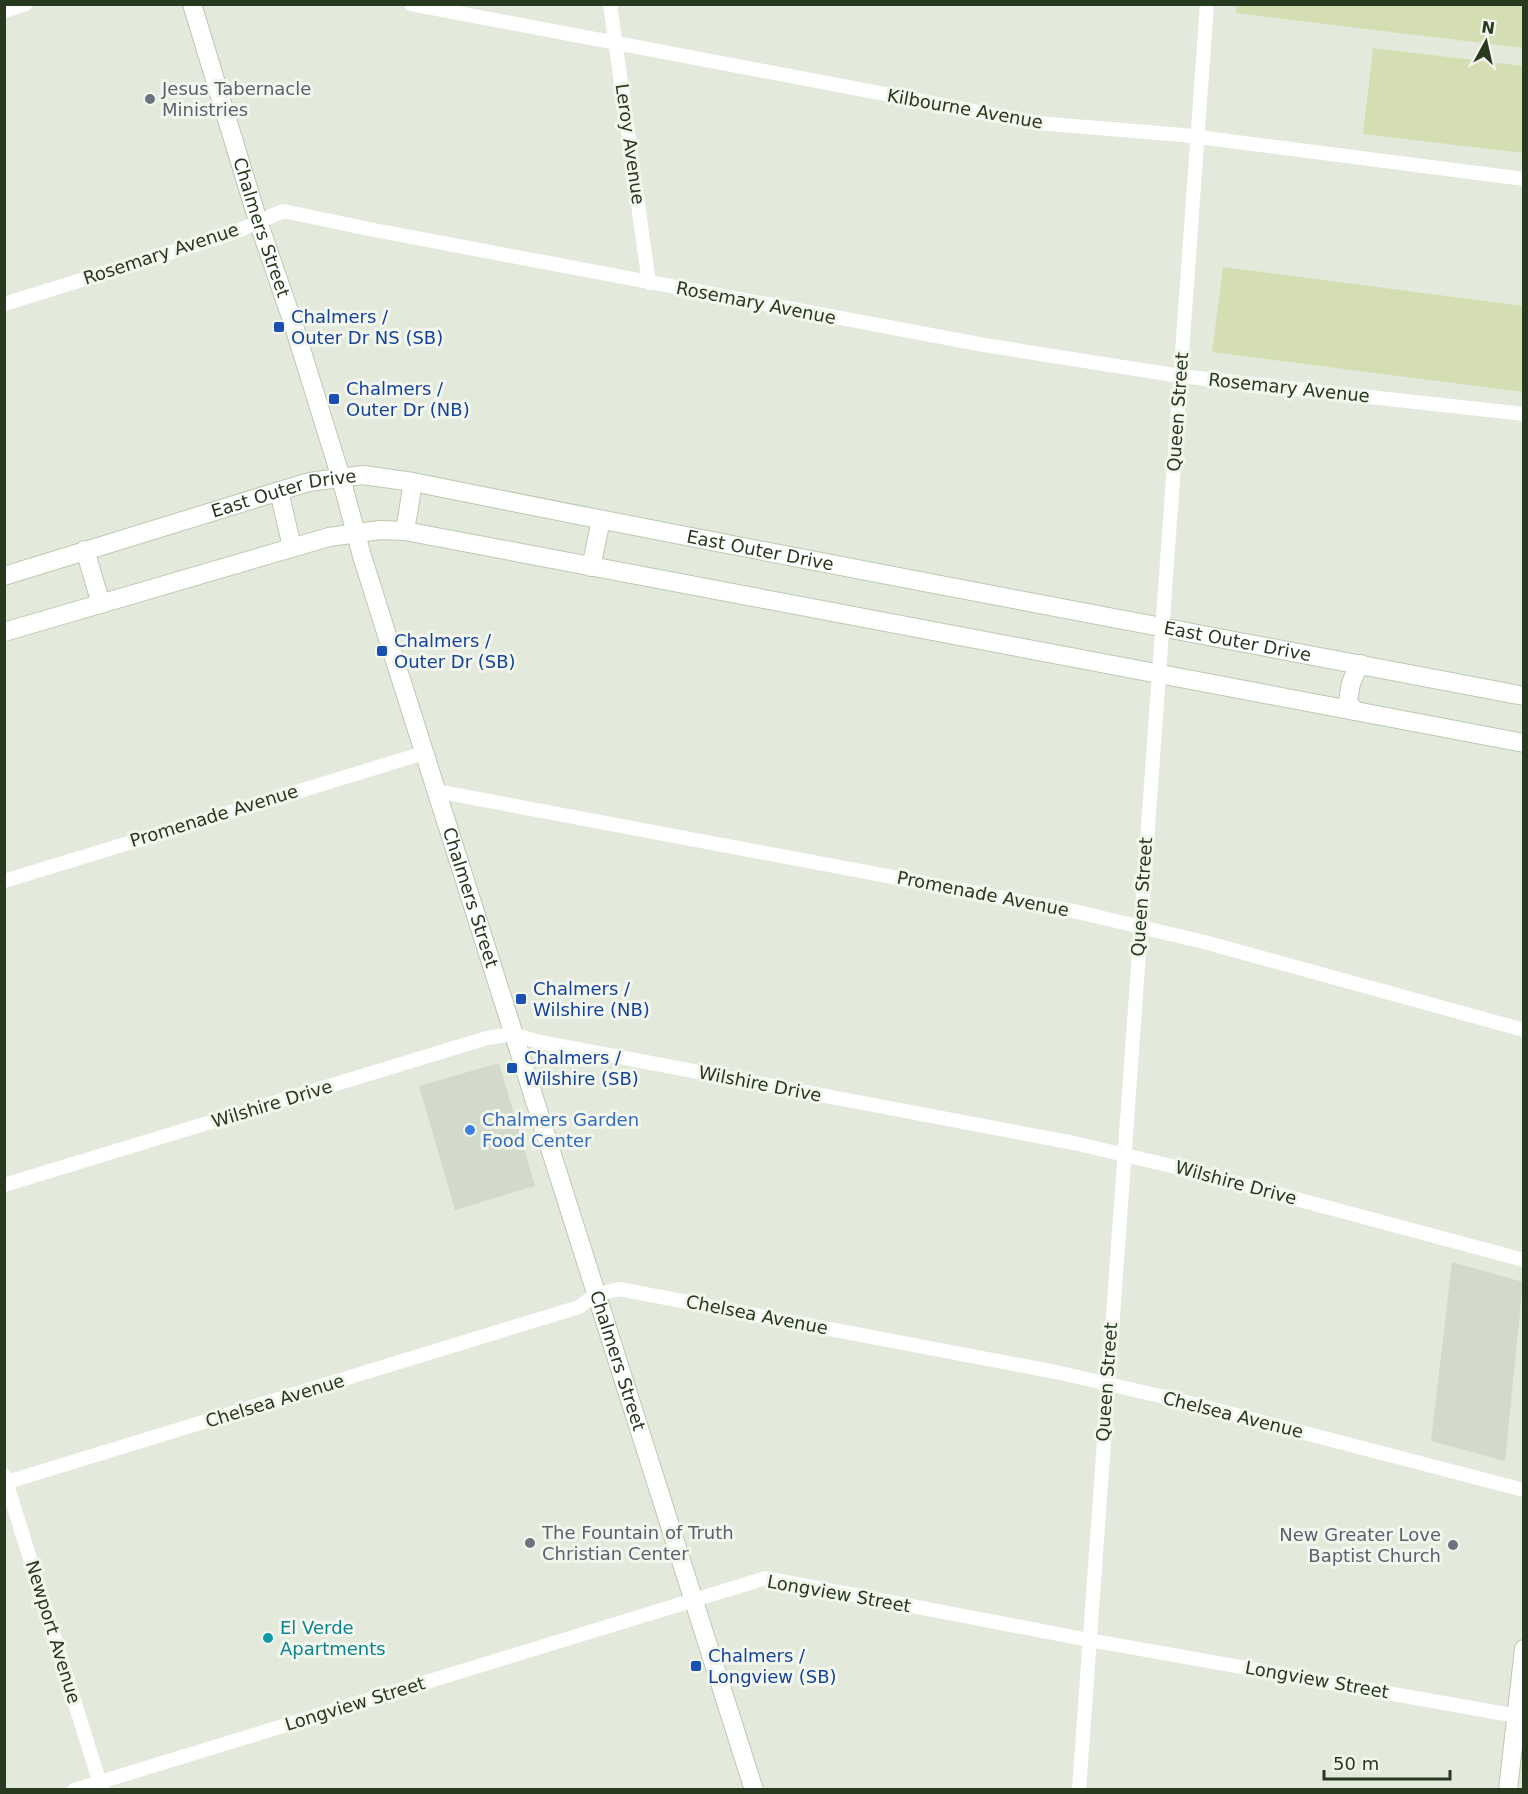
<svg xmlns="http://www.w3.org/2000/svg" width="1528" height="1794" font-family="'DejaVu Sans',sans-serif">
<rect width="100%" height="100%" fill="#e3eadc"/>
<path fill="#d3d9cb" d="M 499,1063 L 535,1186 L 455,1210 L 419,1086 Z
M 1452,1262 L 1523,1282 L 1505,1461 L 1431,1441 Z"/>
<path fill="#d5ddb3" d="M 1237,4 L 1523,5 L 1523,48 L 1236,13 Z
M 1373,48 L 1523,66 L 1523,153 L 1363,134 Z
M 1223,267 L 1523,306 L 1523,392 L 1212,352 Z"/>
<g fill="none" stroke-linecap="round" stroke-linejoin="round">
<defs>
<g id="secondary">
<path id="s1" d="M 192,4 L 258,221 L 293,323 L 341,478 L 362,556 L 391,648 L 754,1790"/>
<path d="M 279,491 L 292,547"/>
<path d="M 405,531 L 413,482"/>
<path d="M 85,550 L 101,604"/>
<path d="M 591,567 L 601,520"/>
<path id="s2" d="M 4,576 L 309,482 L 363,475 L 413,482 C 783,557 1153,625 1524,696"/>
<path d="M 4,632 L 329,537 L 380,530 L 405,531 L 1524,743"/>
<path d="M 1355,711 L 1348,702 C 1350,685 1351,679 1361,664"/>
<path d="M 1508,1790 L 1524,1649"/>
</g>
</defs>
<use href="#secondary" stroke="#bbcaaf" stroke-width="20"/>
<path stroke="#fff" stroke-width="14" d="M 411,4 L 1037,123 L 1183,135 L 1524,179
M 610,4 L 649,283
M 4,11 L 26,4
M 4,304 L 233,233 L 283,211 L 374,230 L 984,345 L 1180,376 L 1524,414
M 436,791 L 1078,912 L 1208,943 L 1524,1030
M 4,881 L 424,753
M 4,1185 L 487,1038 L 512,1034 L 540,1042 L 1074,1143 L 1188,1170 L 1524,1260
M 4,1475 L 102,1790
M 4,1483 L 579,1307 L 595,1295 L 619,1289 L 1056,1372 L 1182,1401 L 1524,1490
M 74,1790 L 766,1578 L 1089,1640 L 1517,1716
M 1079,1790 L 1207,4"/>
<use href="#secondary" stroke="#fff" stroke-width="18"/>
</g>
<g fill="#6b7280" stroke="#f2f6ed" stroke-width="2">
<circle cx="150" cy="99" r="6"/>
<circle cx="530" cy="1543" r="6"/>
<circle cx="1453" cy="1545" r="6"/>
</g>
<g fill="#1a4fb4" stroke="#f2f6ed" stroke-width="2">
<rect x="273" y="321" width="12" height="12" rx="3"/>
<rect x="328" y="393" width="12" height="12" rx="3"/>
<rect x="376" y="645" width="12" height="12" rx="3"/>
<rect x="515" y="993" width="12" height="12" rx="3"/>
<rect x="506" y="1062" width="12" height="12" rx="3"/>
<rect x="690" y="1660" width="12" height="12" rx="3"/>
</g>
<circle fill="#3f7fe0" stroke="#f2f6ed" stroke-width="2" cx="470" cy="1130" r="6"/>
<circle fill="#0f9aa8" stroke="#f2f6ed" stroke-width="2" cx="268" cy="1638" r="6"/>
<g text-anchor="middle" stroke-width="6" stroke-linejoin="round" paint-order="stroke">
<g font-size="18" fill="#5b616d" stroke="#f2f6ed" text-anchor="start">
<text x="162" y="95">Jesus Tabernacle<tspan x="162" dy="21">Ministries</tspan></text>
<text x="542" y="1539">The Fountain of Truth<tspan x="542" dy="21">Christian Center</tspan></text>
<text x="1441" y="1541" text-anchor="end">New Greater Love<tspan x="1441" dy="21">Baptist Church</tspan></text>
</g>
<g font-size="18" fill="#27391e" stroke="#f2f6ed">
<text transform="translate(965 109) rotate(10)" y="6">Kilbourne Avenue</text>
<text transform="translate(630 144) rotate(82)" y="6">Leroy Avenue</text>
<text dy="6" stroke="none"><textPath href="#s1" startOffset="234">Chalmers Street</textPath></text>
<text transform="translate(161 254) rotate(-18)" y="6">Rosemary Avenue</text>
<text transform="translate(756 303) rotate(11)" y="6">Rosemary Avenue</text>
<text transform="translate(1289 388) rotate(6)" y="6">Rosemary Avenue</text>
<text transform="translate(1178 412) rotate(-86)" y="6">Queen Street</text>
<text dy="6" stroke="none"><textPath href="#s2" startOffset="292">East Outer Drive</textPath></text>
<text dy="6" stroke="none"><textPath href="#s2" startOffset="778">East Outer Drive</textPath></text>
<text dy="6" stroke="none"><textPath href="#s2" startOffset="1264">East Outer Drive</textPath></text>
<text transform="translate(214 816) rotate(-17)" y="6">Promenade Avenue</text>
<text transform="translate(983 894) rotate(11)" y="6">Promenade Avenue</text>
<text transform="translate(1142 897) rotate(-86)" y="6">Queen Street</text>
<text dy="6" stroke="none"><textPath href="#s1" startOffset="936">Chalmers Street</textPath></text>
<text transform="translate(760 1084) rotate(11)" y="6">Wilshire Drive</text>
<text transform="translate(272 1104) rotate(-17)" y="6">Wilshire Drive</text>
<text transform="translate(1236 1183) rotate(15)" y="6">Wilshire Drive</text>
<text transform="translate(757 1315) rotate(11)" y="6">Chelsea Avenue</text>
<text dy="6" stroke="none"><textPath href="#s1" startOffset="1422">Chalmers Street</textPath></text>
<text transform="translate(1107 1382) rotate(-86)" y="6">Queen Street</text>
<text transform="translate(275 1401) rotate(-17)" y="6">Chelsea Avenue</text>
<text transform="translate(1233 1415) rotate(14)" y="6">Chelsea Avenue</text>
<text transform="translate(839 1594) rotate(10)" y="6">Longview Street</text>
<text transform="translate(53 1632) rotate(73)" y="6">Newport Avenue</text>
<text transform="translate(1317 1680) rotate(10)" y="6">Longview Street</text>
<text transform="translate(355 1704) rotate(-17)" y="6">Longview Street</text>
</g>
<g font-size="18" fill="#164399" stroke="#f2f6ed" text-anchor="start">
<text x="291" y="323">Chalmers /<tspan x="291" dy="21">Outer Dr NS (SB)</tspan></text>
<text x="346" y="395">Chalmers /<tspan x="346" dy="21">Outer Dr (NB)</tspan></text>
<text x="394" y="647">Chalmers /<tspan x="394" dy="21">Outer Dr (SB)</tspan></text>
<text x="533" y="995">Chalmers /<tspan x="533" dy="21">Wilshire (NB)</tspan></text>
<text x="524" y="1064">Chalmers /<tspan x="524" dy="21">Wilshire (SB)</tspan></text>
<text x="708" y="1662">Chalmers /<tspan x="708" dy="21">Longview (SB)</tspan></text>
</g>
<g font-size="18" fill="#366cbe" stroke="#f2f6ed" text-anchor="start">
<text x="482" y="1126">Chalmers Garden<tspan x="482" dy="21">Food Center</tspan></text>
</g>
<g font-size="18" fill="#0d838f" stroke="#f2f6ed" text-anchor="start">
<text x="280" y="1634">El Verde<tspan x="280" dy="21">Apartments</tspan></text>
</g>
</g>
<rect width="1528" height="1794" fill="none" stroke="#27391e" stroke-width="12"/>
<g transform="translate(1486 42) rotate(8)" stroke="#f2f6ed" stroke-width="4.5" paint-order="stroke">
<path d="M0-4.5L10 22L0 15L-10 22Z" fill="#27391e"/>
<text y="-9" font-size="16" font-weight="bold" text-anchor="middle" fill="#27391e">N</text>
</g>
<path d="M1324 1770v9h126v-9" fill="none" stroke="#27391e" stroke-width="3"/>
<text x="1333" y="1770" font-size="18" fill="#27391e" stroke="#f2f6ed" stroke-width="4.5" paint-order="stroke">50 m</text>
</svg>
